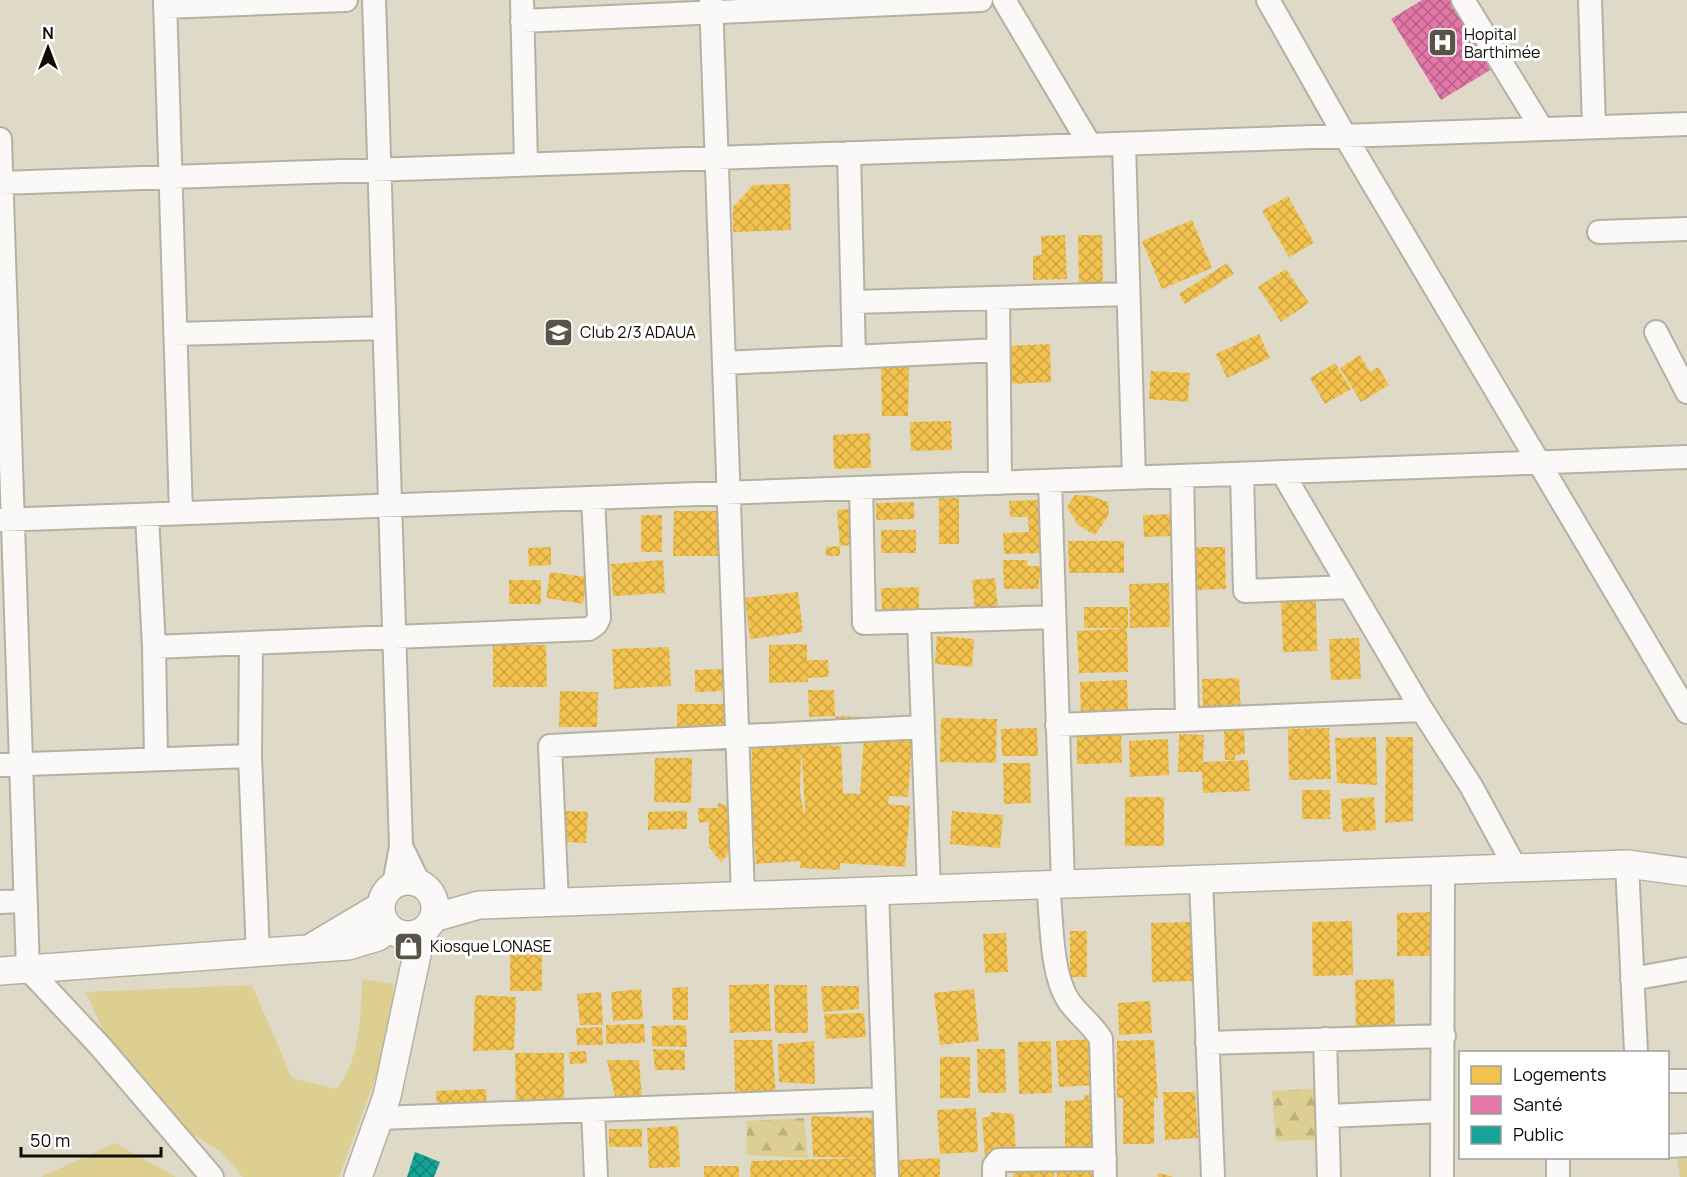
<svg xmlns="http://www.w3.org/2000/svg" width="1687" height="1177" font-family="Manrope,sans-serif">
<defs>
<pattern id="forest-firs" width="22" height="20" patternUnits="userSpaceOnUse" patternTransform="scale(1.5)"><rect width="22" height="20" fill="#ddcf92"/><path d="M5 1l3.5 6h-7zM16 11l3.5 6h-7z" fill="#bcb17c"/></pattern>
<pattern id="homes-cross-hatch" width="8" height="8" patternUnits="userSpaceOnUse" patternTransform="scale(1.5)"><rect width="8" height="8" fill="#f2c14e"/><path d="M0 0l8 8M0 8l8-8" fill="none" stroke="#cea542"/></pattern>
<pattern id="health-cross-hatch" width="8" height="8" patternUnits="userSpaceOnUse" patternTransform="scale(1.5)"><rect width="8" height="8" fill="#e377a8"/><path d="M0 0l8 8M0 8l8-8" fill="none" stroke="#b66087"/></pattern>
<pattern id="public-cross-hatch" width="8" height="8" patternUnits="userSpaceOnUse" patternTransform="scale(1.5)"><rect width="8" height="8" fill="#17a398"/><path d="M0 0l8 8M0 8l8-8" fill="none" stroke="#13837a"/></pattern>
</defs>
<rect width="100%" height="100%" fill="#dfdac8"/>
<path fill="#ddcf92" d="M 362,979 L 394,984 L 387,1047 L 339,1177 L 243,1177 L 220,1151 L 182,1128 L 120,1069 L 86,992 L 252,985 L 292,1078 L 336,1089 C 360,1064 361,1012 362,979 Z
M 115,1143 L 176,1177 L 41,1177 Z"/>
<path fill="url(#forest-firs)" d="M 1313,1089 L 1320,1140 L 1276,1141 L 1272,1091 Z
M 804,1118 L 808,1158 L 747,1155 L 747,1121 Z
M 1677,1157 L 1687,1157 L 1687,1177 L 1680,1177 Z"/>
<path fill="url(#homes-cross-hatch)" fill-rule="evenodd" d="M 790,184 L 791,230 L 733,232 L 733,207 L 753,185 Z
M 1288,196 L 1314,243 L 1289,257 L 1262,211 Z
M 1192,220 L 1212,268 L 1162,289 L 1142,241 Z
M 1065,235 L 1067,279 L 1033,280 L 1033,256 L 1042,255 L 1041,236 Z
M 1078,235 L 1102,235 L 1103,283 L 1079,284 Z
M 1227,263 L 1234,274 L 1185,304 L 1179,294 Z
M 1286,269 L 1309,303 L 1281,322 L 1258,287 Z
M 1259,334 L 1270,358 L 1227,378 L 1216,354 Z
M 1050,344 L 1051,382 L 1010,384 L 1008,346 Z
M 1360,355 L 1370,372 L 1378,367 L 1389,385 L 1361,402 L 1340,368 Z
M 885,360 L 909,360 L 908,416 L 882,416 L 881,368 L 885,368 Z
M 1335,363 L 1351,389 L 1325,404 L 1310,378 Z
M 1151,371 L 1190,373 L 1188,402 L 1149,399 Z
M 951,421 L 952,450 L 911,451 L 910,422 Z
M 870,433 L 871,468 L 834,469 L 833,435 Z
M 1075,495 L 1091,496 L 1108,502 L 1109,515 L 1095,535 L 1078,525 L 1067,507 Z
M 939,498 L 959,498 L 959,544 L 939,544 Z
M 1039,500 L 1040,553 L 1004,554 L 1003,533 L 1029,532 L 1028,517 L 1010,517 L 1009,501 Z
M 914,502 L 914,519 L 876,520 L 876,503 Z
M 852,509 L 854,545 L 840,546 L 837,510 Z
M 674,511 L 721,511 L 721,556 L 673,556 Z
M 1173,514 L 1174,536 L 1144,537 L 1143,515 Z
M 641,515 L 662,515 L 662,552 L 641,552 Z
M 881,530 L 916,530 L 916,553 L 881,553 Z
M 1068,541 L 1124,541 L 1124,573 L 1069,573 Z
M 840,546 L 840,556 L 826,556 L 826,547 Z
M 551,547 L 551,565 L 529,566 L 528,548 Z
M 1188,547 L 1225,547 L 1226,589 L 1189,590 Z
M 663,560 L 665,593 L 613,596 L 611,564 Z
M 1003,560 L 1027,560 L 1027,566 L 1049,566 L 1050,578 L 1039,579 L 1039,589 L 1004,589 Z
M 550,572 L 587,577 L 583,604 L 546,598 Z
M 995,578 L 998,610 L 975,612 L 972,580 Z
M 509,580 L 541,580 L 541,604 L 509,604 Z
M 1169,583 L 1170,627 L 1130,628 L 1129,584 Z
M 919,587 L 919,613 L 882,614 L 881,588 Z
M 798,592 L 803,632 L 750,639 L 745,598 Z
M 1316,599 L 1317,651 L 1283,652 L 1281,600 Z
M 1084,607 L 1128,607 L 1128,628 L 1084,628 Z
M 1127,628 L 1128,672 L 1079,673 L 1077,631 Z
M 937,636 L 974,639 L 972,667 L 935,664 Z
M 1359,638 L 1361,679 L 1331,680 L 1329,639 Z
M 807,644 L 807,660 L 828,660 L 829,677 L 808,678 L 808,682 L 769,683 L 769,645 Z
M 493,645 L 546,645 L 547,687 L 493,687 Z
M 669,647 L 671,686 L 614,689 L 612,649 Z
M 727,669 L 728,691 L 695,692 L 695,670 Z
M 1239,678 L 1241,711 L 1203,713 L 1202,679 Z
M 1127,680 L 1128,713 L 1081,715 L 1080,682 Z
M 808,690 L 834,690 L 835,716 L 809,717 Z
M 560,691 L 598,692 L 597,727 L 559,727 Z
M 677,704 L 725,704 L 724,732 L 677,731 Z
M 835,716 L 866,717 L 865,725 L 835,725 Z
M 941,718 L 997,719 L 996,763 L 940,762 Z
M 1224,727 L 1244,727 L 1245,754 L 1235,755 L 1235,760 L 1225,760 Z
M 1037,728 L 1038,756 L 1002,756 L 1001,729 Z
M 1329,728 L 1331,779 L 1289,780 L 1288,729 Z
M 1109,730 L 1121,730 L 1122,763 L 1077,764 L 1077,736 L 1080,736 L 1080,731 L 1109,734 Z
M 1179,734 L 1204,735 L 1203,762 L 1248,760 L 1250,791 L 1203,793 L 1202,772 L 1178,772 Z
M 864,736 L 912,739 L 908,797 L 889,796 L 888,804 L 910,806 L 905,867 L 840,863 L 840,870 L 800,868 L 801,861 L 756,864 L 751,795 L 752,741 L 841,746 L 843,793 L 860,794 ZM 801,748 L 805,807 L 804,815 L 800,791 Z
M 1376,737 L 1377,785 L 1337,783 L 1335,738 Z
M 1386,737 L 1413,737 L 1413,821 L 1385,823 Z
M 1168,739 L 1169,775 L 1130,777 L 1129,741 Z
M 655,758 L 692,758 L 691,803 L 654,802 Z
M 1003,763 L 1030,763 L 1031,803 L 1004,804 Z
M 1302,790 L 1330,790 L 1330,819 L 1302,819 Z
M 1125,797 L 1164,797 L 1164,846 L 1125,846 Z
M 1374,797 L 1376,830 L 1343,832 L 1341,799 Z
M 718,803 L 730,806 L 731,851 L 721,862 L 709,847 L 709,822 L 699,823 L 698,808 L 718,808 Z
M 566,811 L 588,812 L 586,843 L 564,842 Z
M 687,811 L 687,829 L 648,830 L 648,812 Z
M 952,811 L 1003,815 L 1000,848 L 950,844 Z
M 1437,912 L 1438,956 L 1397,956 L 1397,913 Z
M 1352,921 L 1353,975 L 1313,976 L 1312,922 Z
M 1192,922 L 1194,981 L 1152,982 L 1151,923 Z
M 1070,931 L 1087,931 L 1087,977 L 1070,977 Z
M 1006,933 L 1008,972 L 985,973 L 983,934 Z
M 510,952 L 542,952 L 542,991 L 510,991 Z
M 1394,979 L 1395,1033 L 1356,1033 L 1355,980 Z
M 769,984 L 771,1031 L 730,1033 L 729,985 Z
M 774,985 L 807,985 L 808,1033 L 775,1033 Z
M 821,986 L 859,986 L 859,1009 L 823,1012 Z
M 688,987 L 688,1020 L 673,1020 L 672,988 Z
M 641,989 L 643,1019 L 613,1021 L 611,992 Z
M 974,989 L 979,1041 L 940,1045 L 934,993 Z
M 601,992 L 603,1025 L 580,1025 L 577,994 Z
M 475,995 L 516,997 L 514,1050 L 473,1051 Z
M 1150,1001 L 1152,1033 L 1119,1035 L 1118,1003 Z
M 864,1013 L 866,1037 L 826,1039 L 824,1014 Z
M 644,1024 L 645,1043 L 606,1044 L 606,1025 Z
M 686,1025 L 687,1047 L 652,1046 L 652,1026 Z
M 602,1027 L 603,1045 L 577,1045 L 576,1028 Z
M 1094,1039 L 1097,1085 L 1059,1087 L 1056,1041 Z
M 734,1040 L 772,1040 L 776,1096 L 735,1093 Z
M 1154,1040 L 1158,1098 L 1154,1098 L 1154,1144 L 1123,1144 L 1123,1098 L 1117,1098 L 1117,1041 Z
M 814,1041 L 815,1084 L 779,1082 L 778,1044 Z
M 1051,1041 L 1052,1093 L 1019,1094 L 1018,1042 Z
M 653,1049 L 685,1050 L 685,1070 L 655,1070 Z
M 977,1049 L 1005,1049 L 1006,1093 L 978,1093 Z
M 586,1051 L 587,1063 L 570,1064 L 569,1052 Z
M 515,1053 L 564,1053 L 564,1104 L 516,1105 Z
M 940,1057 L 970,1057 L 970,1098 L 940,1098 Z
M 607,1060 L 639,1060 L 642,1098 L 616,1101 Z
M 486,1089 L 487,1106 L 437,1107 L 436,1091 Z
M 1163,1092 L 1195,1092 L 1198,1138 L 1165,1140 Z
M 1085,1095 L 1095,1096 L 1101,1153 L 1065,1152 L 1065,1101 L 1084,1100 Z
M 976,1108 L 978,1152 L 940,1154 L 937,1110 Z
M 991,1112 L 1014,1114 L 1016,1154 L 985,1157 L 982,1118 L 990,1116 Z
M 811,1116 L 875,1118 L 875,1177 L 750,1177 L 751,1161 L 866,1158 L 813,1157 Z
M 678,1126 L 680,1167 L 649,1168 L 647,1128 Z
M 609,1129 L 642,1129 L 642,1147 L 609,1147 Z
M 940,1158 L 940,1177 L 900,1177 L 899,1160 Z
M 1095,1164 L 1097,1177 L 1057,1177 L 1056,1167 Z
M 704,1166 L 739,1166 L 739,1177 L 704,1177 Z
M 1054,1166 L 1054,1177 L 1013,1177 L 1013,1167 Z
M 1157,1173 L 1172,1176 L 1172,1177 L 1158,1177 Z"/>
<path fill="url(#health-cross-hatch)" d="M 1422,0 L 1454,0 L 1495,67 L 1441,100 L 1391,19 Z"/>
<path fill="url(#public-cross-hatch)" d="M 415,1152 L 440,1162 L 434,1177 L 407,1177 Z"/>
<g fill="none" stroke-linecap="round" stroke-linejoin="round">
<defs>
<path id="minor" d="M 165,0 L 181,513
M 374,0 L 401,846 L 394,885
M 522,0 L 526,164
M 711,0 L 743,896
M 1004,0 L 1090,145
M 1268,0 L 1345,136 L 1687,712
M 1463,0 L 1542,129
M 1590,0 L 1594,127
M 165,7 L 346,0
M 522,21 L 981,0
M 0,139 L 28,969 L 100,1046 L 212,1177
M 1124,144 L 1134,478
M 849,153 L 854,357
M 0,183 L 1687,124
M 1599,232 L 1687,229
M 998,298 L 1000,483
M 853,302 L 1128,294
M 1656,332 L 1687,392
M 175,334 L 384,328
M 724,363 L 998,350
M 1282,472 L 1422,710 L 1471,786 L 1515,867
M 1242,474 L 1245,591 L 1350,587
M 1182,476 L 1187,719
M 1050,481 L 1063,884
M 861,488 L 864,623 L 1054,617
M 147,515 L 154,647 L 156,759
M 0,520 L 1687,457
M 919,621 L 929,889
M 251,644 L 250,756 L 258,954
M 154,647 L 589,629 L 596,624 L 599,618 L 593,498
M 1057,725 L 1422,710
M 0,765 L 250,756
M 401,846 L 419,883
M 1627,864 L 1636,1052
M 1201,880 L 1213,1177
M 1048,885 C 1052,917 1050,972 1068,1000 C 1077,1014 1092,1024 1101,1039 L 1105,1177
M 877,890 L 887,1177
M 0,902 L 25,901
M 557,903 L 550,746 L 923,727
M 1632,979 L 1687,969
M 1325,1039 L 1329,1177
M 1207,1043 L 1444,1036
M 1668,1081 L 1687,1081
M 593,1110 L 596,1177
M 1328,1116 L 1442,1111
M 380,1118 L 884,1099
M 1668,1146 L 1687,1145
M 1558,1158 L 1558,1177
M 994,1177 L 994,1166 L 999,1160 L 1105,1159
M 1442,1177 L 1443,871"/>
<path id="tertiary" d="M381 908a27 27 0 1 1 54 0a27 27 0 1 1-54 0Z
M 433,918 L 479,905 L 1627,864 L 1687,872
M 312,947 L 381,906
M 0,971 L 348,946 L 378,937 L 390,928
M 358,1177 L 387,1096 L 422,931"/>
</defs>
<use href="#minor" stroke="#b4b1a3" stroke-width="26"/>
<use href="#tertiary" stroke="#b4b1a3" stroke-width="30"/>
<use href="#minor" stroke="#faf9f7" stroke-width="22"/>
<use href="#tertiary" stroke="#faf9f7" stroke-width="27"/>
</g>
<defs>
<symbol id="hospital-square" viewBox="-11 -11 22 22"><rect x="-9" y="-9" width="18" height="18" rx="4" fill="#585448" stroke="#fff"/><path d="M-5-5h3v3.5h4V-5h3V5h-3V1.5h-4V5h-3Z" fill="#fff"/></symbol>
<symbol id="school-square" viewBox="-11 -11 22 22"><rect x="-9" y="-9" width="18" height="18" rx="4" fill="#585448" stroke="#fff"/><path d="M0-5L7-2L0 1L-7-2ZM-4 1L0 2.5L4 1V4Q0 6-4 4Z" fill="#fff"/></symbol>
<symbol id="shop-square" viewBox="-11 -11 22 22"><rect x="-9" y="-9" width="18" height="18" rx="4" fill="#585448" stroke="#fff"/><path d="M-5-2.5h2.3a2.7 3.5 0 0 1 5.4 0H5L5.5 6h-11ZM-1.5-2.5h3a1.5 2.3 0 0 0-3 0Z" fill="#fff"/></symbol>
</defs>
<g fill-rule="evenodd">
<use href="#hospital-square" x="1426" y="26" width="33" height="33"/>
<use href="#school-square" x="542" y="316" width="33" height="33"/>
<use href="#shop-square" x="392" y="930" width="33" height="33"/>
</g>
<g text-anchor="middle" stroke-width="6" stroke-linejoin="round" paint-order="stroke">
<g font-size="16" fill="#0f0c03" stroke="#fff" text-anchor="start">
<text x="1464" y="40">Hopital<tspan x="1464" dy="18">Barthimée</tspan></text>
<text x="580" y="338">Club 2/3 ADAUA</text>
<text x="430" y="952">Kiosque LONASE</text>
</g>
</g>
<rect x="1459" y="1051" width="210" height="108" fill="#ffffff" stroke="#9f9e9a" stroke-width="1.5"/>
<rect x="1471" y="1066" width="30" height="18" fill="#f2c14e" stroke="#9f9e9a" stroke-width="1.5"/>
<text x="1513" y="1081" font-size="18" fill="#0f0c03">Logements</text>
<rect x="1471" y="1096" width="30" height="18" fill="#e377a8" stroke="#9f9e9a" stroke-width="1.5"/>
<text x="1513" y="1111" font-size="18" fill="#0f0c03">Santé</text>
<rect x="1471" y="1126" width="30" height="18" fill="#17a398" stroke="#9f9e9a" stroke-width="1.5"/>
<text x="1513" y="1141" font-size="18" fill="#0f0c03">Public</text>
<g transform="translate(48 48)" stroke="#ffffff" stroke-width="4.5" paint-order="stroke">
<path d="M0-4.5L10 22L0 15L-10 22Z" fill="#0f0c03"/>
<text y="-9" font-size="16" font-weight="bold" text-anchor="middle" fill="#0f0c03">N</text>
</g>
<path d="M21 1147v9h140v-9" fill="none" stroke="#0f0c03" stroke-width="3"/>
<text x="30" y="1147" font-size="18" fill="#0f0c03" stroke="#ffffff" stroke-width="4.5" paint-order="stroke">50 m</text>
</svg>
